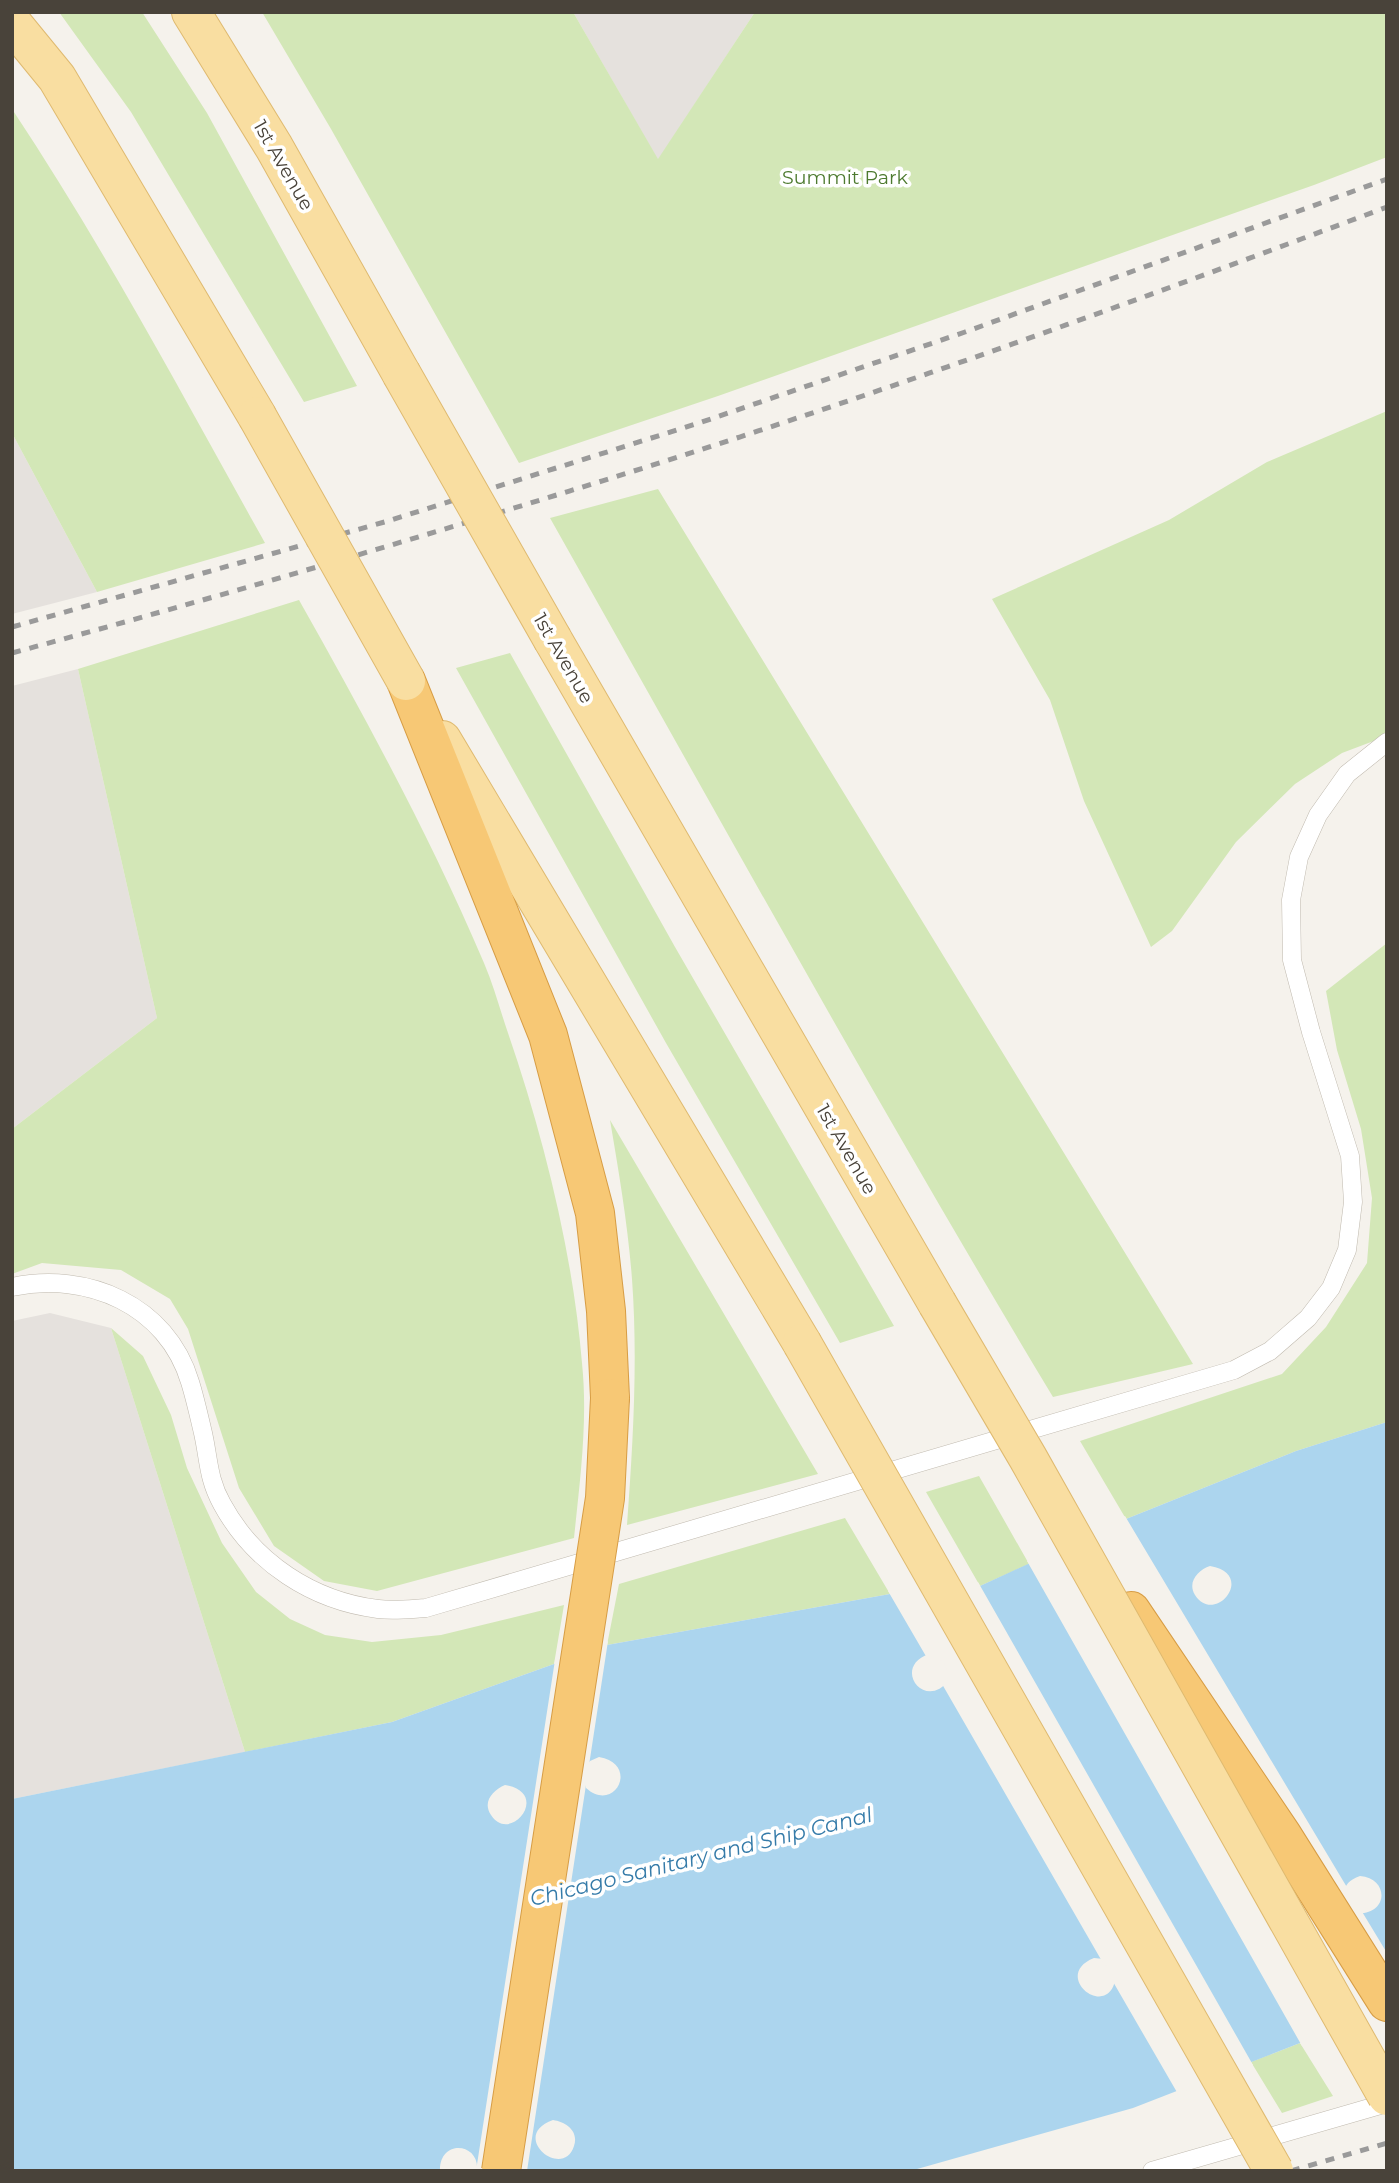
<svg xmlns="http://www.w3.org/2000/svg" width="1399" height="2183" font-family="Montserrat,sans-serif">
<rect width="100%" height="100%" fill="#f5f2ec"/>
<path fill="#e5e1dd" d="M 573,12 L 755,12 L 658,160 Z
M 12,433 L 97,592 L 12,614 Z
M 78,669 L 157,1018 L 12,1129 L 12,686 Z
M 50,1313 L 111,1328 L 245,1752 L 12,1799 L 12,1321 Z"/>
<path fill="#d3e7b7" d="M 59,12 L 142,12 L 207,113 L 357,386 L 304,402 L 131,112 Z
M 262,12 L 573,12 L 658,159 L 755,12 L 1387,12 L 1387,157 L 1314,185 L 718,396 L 519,463 L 331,129 Z
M 12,109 C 105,249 184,398 265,543 L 97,592 L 12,433 Z
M 1387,411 L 1387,736 L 1342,753 L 1295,784 L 1236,842 L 1172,931 L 1151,947 L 1084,801 L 1050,700 L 992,599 L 1169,520 L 1267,462 Z
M 658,489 L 1193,1364 L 1053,1397 C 879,1108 716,812 550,518 Z
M 299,600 C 366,719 431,838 484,963 C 494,986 500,1010 508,1033 C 544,1138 573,1254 582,1363 C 588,1421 580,1480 574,1538 L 377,1591 L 324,1581 L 274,1546 L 239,1488 L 188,1329 L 170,1299 L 121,1270 L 42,1263 L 12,1274 L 12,1129 L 157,1018 L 78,669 Z
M 510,653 L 675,947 L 894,1326 L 840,1343 L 666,1043 L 456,668 Z
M 1387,943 L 1387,1422 L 1296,1451 L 1126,1519 L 1080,1441 L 1282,1374 L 1326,1327 L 1367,1263 L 1372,1198 L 1361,1129 L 1337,1050 L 1326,991 Z
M 610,1120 L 818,1474 L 627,1525 C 633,1443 638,1360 632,1279 C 628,1226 619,1173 610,1120 Z
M 111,1328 L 143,1356 L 171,1415 L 187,1468 L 222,1543 L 256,1592 L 290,1619 L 325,1635 L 372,1642 L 441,1635 L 564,1605 L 554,1664 L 392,1722 L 245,1752 Z
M 979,1476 L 1029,1564 L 980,1586 L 926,1492 Z
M 845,1518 L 890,1594 L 607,1645 L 619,1584 Z
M 1300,2043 L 1333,2096 L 1282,2113 L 1251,2062 Z"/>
<path fill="#acd5ee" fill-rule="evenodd" d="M 1387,1422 L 1387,2014 L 1300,2043 L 1133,2108 L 910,2171 L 477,2171 C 480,2142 439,2139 440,2171 L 12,2171 L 12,1799 L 392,1722 L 607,1645 L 890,1594 L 980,1586 L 1126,1519 L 1296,1451 ZM 1210,1566 C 1257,1574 1215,1626 1195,1595 C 1187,1582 1198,1570 1210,1566 ZM 929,1654 L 946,1660 L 949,1680 C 925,1712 891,1667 929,1654 ZM 599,1757 C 640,1764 615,1814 586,1788 L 584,1769 L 590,1761 ZM 505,1785 C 552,1793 510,1845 491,1815 C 482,1802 493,1790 505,1785 ZM 1360,1876 C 1391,1879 1388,1917 1354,1913 L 1343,1896 C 1345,1884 1349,1880 1360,1876 ZM 1094,1958 L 1104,1959 L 1116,1975 C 1111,2024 1049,1976 1094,1958 ZM 553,2120 C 566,2122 579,2131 574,2146 C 563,2181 508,2136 553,2120 Z"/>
<path fill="#f5f2ec" d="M 1125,1516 L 1348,1889 L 1347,1896 L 1349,1904 L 1356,1909 L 1361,1910 L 1387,1953 L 1387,2018 L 1302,2046 L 1027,1561 Z
M 978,1582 L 1253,2065 L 1178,2094 L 1112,1980 L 1109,1968 L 1103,1963 L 942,1684 L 946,1679 L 947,1670 L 944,1663 L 938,1658 L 927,1658 L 888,1591 Z
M 608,1641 L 527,2171 L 476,2171 L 555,1660 Z"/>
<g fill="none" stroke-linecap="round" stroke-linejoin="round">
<defs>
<path id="lane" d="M 12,1287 C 87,1271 167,1305 190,1382 C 195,1398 199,1416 203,1433 C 209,1460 208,1479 222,1504 C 254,1563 313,1601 378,1609 C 394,1611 410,1609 426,1608 L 1234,1370 L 1270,1351 L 1308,1318 L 1331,1288 L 1347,1250 L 1353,1202 L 1350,1156 L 1311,1032 L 1292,960 L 1291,900 L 1299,857 L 1318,815 L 1347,774 L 1387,742
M 1152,2171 L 1387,2103"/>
<path id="primary" d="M 191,12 L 274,147 L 401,373
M 12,23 L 57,78 L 257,416
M 553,640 L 937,1303
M 442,740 L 802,1343"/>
<path id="highway" d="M 406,681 L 548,1035 L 595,1213 L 606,1311 L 610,1398
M 1131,1611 L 1282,1835 L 1387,2002"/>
</defs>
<use href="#lane" stroke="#c0baaf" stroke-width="19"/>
<use href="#primary" stroke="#dfba70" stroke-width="40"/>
<use href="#highway" stroke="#d79d45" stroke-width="40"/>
<use href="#lane" stroke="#fff" stroke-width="18"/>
<use href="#primary" stroke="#f9dea1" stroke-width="38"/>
<use href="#highway" stroke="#f7c875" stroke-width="38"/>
<path stroke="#9a9a9a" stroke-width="5" stroke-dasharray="9 9" stroke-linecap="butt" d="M 12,627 L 388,521 L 699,423 L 965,332 L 1387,179
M 12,653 C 197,603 381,549 563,493 C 841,408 1115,309 1387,207
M 1291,2171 L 1387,2143"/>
<defs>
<path id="primary-bridge" d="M 401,373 L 553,640
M 257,416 L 406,681
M 937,1303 L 1028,1458 L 1387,2096
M 802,1343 L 1274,2171"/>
<path id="highway-bridge" d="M 501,2171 L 605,1498 L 610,1398"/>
</defs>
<use href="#primary-bridge" stroke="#dfba70" stroke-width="40" stroke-linecap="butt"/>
<use href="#highway-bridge" stroke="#d79d45" stroke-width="40" stroke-linecap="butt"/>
<use href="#primary-bridge" stroke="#f9dea1" stroke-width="38"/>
<use href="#highway-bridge" stroke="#f7c875" stroke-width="38"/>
</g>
<g text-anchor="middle" stroke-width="7" stroke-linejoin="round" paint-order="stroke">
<g font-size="19" fill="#49433a" stroke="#fff">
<text transform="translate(284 165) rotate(60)" y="7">1st Avenue</text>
<text transform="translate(564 658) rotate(60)" y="7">1st Avenue</text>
<text transform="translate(847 1149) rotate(60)" y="7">1st Avenue</text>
</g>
<g font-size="19" fill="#4d7a2f" stroke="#fff">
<text x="845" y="184">Summit Park</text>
</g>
<g font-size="21" font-style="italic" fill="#357ba9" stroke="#fff">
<text transform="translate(701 1857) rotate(-14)" y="7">Chicago Sanitary and Ship Canal</text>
</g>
</g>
<rect width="1399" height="2183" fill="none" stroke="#49433a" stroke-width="28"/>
</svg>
